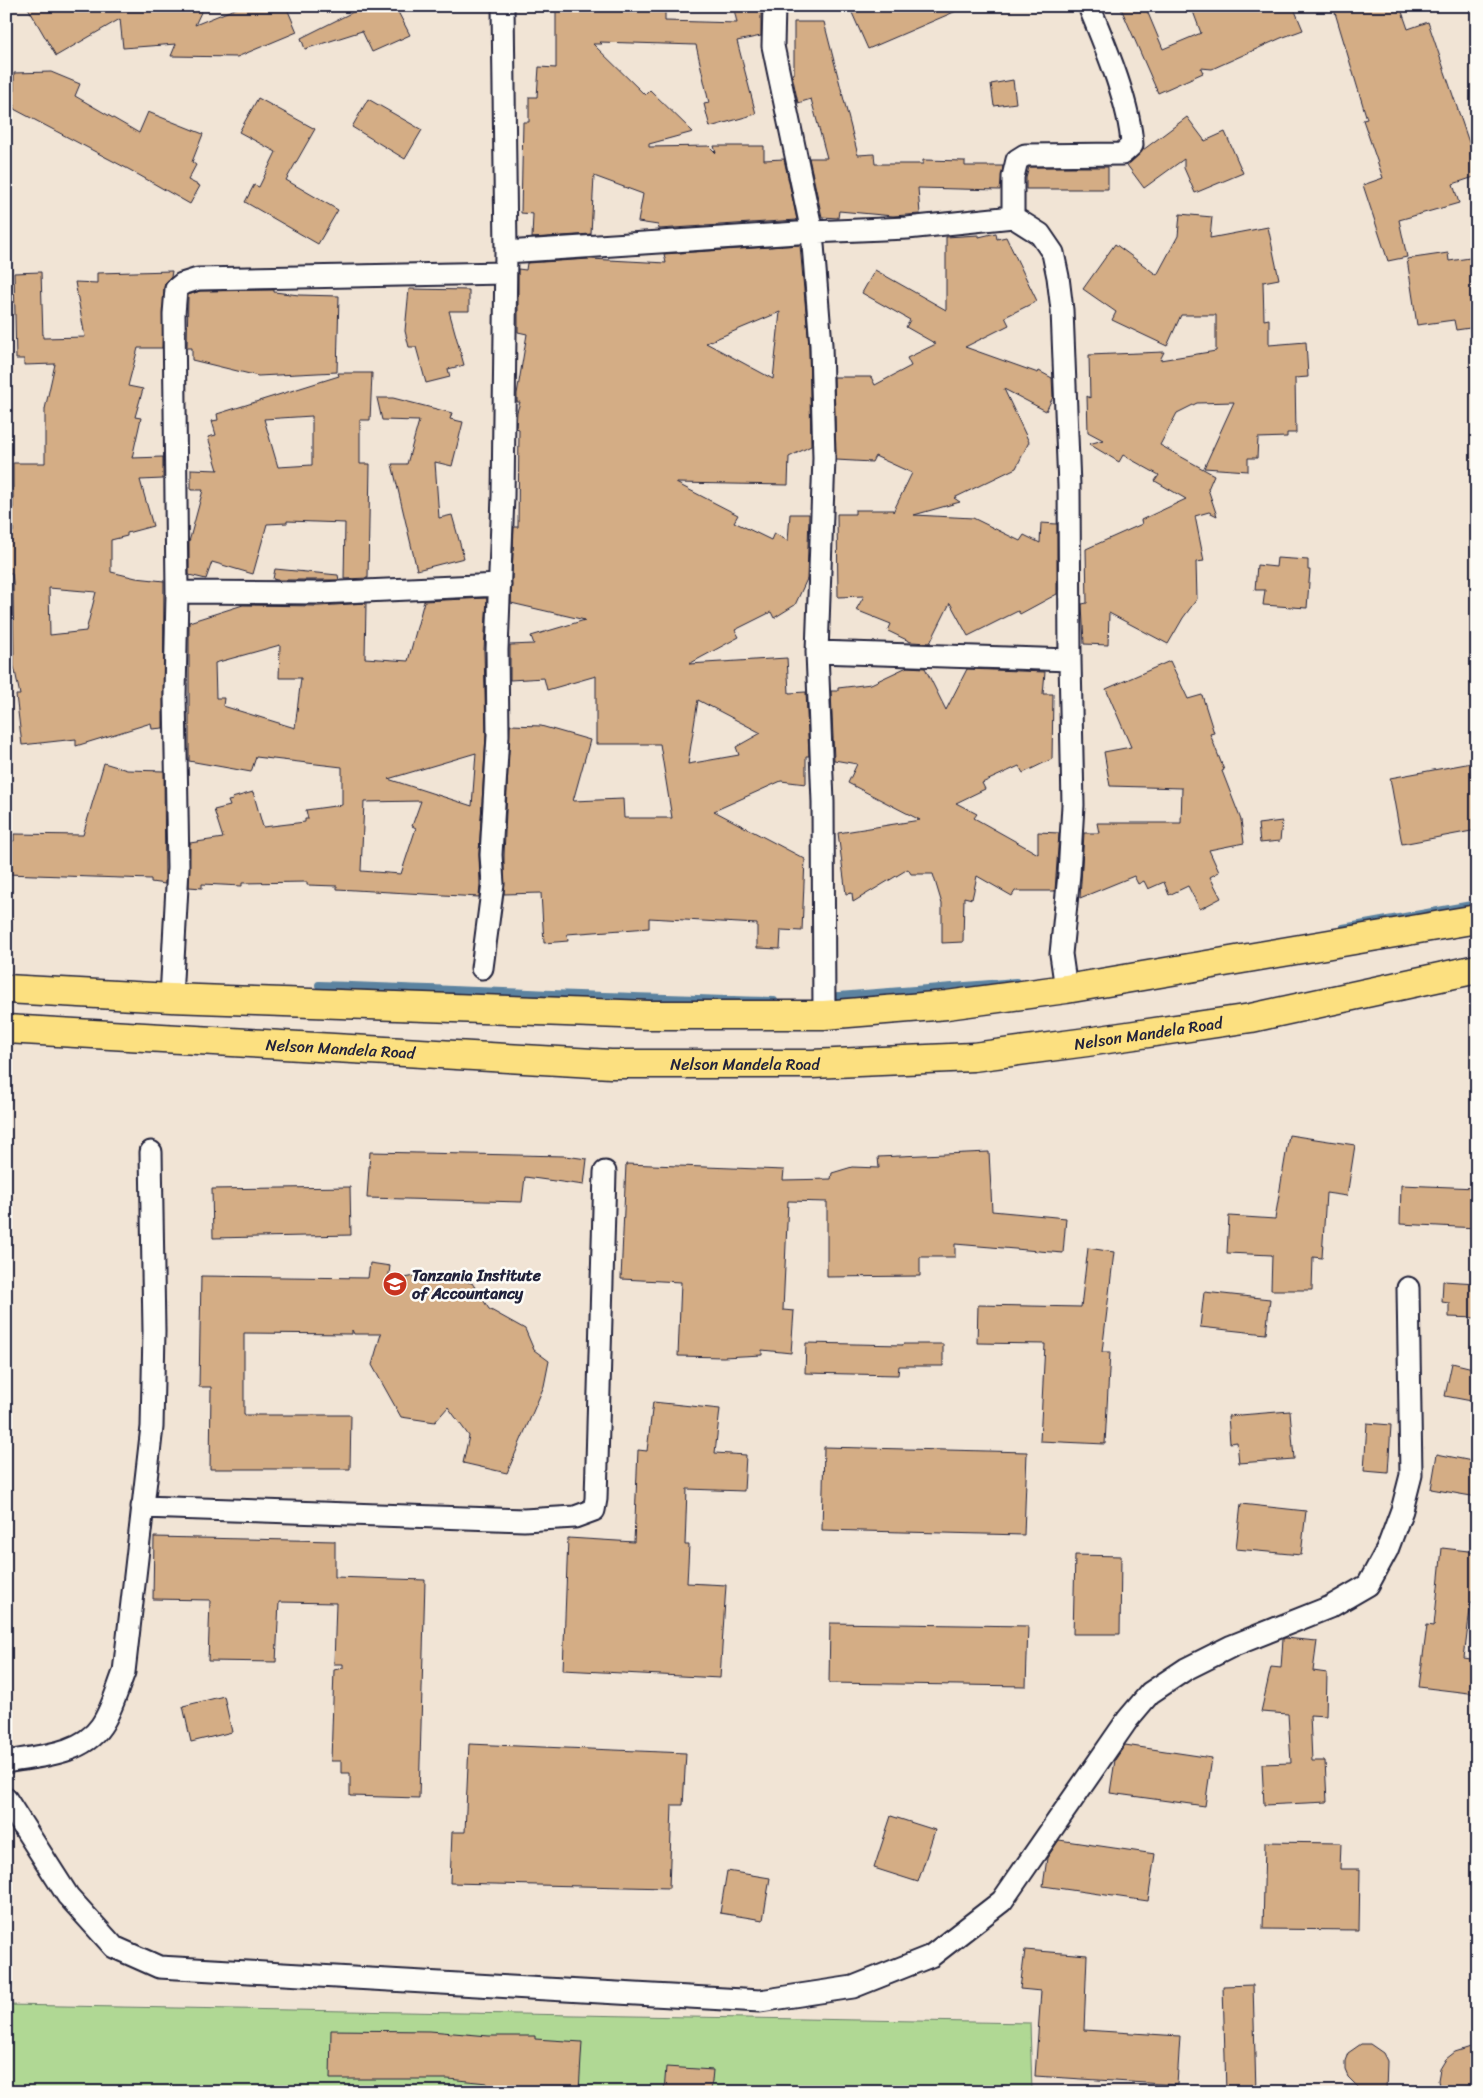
<svg xmlns="http://www.w3.org/2000/svg" width="1483" height="2098" font-family="Sriracha,sans-serif">
<rect width="100%" height="100%" fill="#f1e4d5"/>
<filter id="ink" filterUnits="userSpaceOnUse"><feTurbulence type="fractalNoise" baseFrequency=".02" numOctaves="2"/><feDisplacementMap in="SourceGraphic" scale="10" xChannelSelector="R" yChannelSelector="G"/><feConvolveMatrix kernelMatrix="1 2 1 2 8 2 1 2 1" color-interpolation-filters="sRGB"/></filter>
<g filter="url(#ink)">
<path fill="#b0d894" stroke="#697d68" d="M 6,2005 L 1030,2023 L 1032,2092 L 6,2092 Z"/>
<g fill="none" stroke-linecap="round" stroke-linejoin="round">
<path stroke="#5c83a0" stroke-width="8" d="M 1343,928 L 1477,904
M 319,985 C 471,990 623,998 774,1001
M 826,997 L 1016,982"/>
</g>
<path fill="#d4ad85" stroke="#22223b" fill-rule="evenodd" d="M 27,6 L 204,6 L 195,25 L 242,6 L 286,6 L 297,32 L 237,57 L 171,56 L 176,44 L 123,48 L 120,19 L 56,56 Z
M 365,6 L 395,6 L 410,35 L 372,52 L 362,31 L 305,49 L 301,38 Z
M 556,6 L 665,6 L 665,21 L 737,23 L 734,9 L 761,6 L 761,36 L 737,41 L 756,114 L 710,127 L 704,104 L 709,103 L 696,45 L 600,42 L 602,44 L 593,44 L 645,95 L 650,90 L 693,132 L 649,144 L 649,147 L 709,146 L 716,153 L 714,146 L 764,146 L 764,160 L 784,159 L 797,220 L 659,229 L 658,225 L 638,222 L 643,194 L 594,176 L 591,234 L 532,238 L 533,214 L 521,213 L 523,122 L 529,122 L 529,97 L 537,97 L 539,67 L 556,68 Z
M 849,6 L 968,6 L 868,49 Z
M 1120,6 L 1145,6 L 1163,49 L 1201,33 L 1191,6 L 1293,6 L 1303,30 L 1281,38 L 1212,69 L 1201,68 L 1203,73 L 1158,93 Z
M 1333,6 L 1400,6 L 1408,29 L 1428,22 L 1477,166 L 1477,176 L 1453,184 L 1459,203 L 1399,220 L 1407,257 L 1388,261 L 1363,185 L 1383,178 L 1363,120 L 1367,119 Z
M 794,22 L 824,22 L 858,155 L 874,154 L 875,164 L 923,164 L 923,160 L 965,161 L 965,166 L 1003,166 L 1000,190 L 918,188 L 920,214 L 893,216 L 839,211 L 838,218 L 822,217 L 809,158 L 827,158 L 811,99 L 798,103 L 792,75 L 794,74 Z
M 51,72 L 80,84 L 75,96 L 139,133 L 148,112 L 203,134 L 192,162 L 196,165 L 188,180 L 200,186 L 190,204 L 130,170 L 14,109 L 14,73 Z
M 1013,80 L 1016,103 L 994,106 L 991,84 Z
M 258,98 L 315,129 L 286,180 L 338,210 L 318,244 L 245,202 L 254,185 L 259,187 L 276,152 L 239,132 Z
M 368,99 L 422,130 L 405,159 L 352,127 Z
M 1187,117 L 1205,141 L 1225,132 L 1243,173 L 1195,193 L 1184,168 L 1184,159 L 1144,188 L 1127,165 L 1143,150 Z
M 1108,167 L 1108,189 L 1026,189 L 1026,178 L 1029,167 Z
M 1180,214 L 1212,217 L 1210,238 L 1268,227 L 1279,279 L 1263,282 L 1264,320 L 1269,319 L 1269,345 L 1306,342 L 1308,377 L 1295,378 L 1296,433 L 1287,433 L 1287,437 L 1258,438 L 1257,458 L 1248,458 L 1248,471 L 1204,468 L 1234,402 L 1197,403 L 1177,413 L 1160,445 L 1214,475 L 1208,489 L 1217,516 L 1209,512 L 1195,516 L 1204,561 L 1196,562 L 1197,599 L 1183,618 L 1168,644 L 1109,613 L 1108,645 L 1084,644 L 1082,604 L 1087,603 L 1086,549 L 1142,524 L 1141,520 L 1186,499 L 1155,481 L 1159,475 L 1123,455 L 1119,462 L 1089,444 L 1103,440 L 1088,432 L 1087,396 L 1090,398 L 1089,355 L 1164,352 L 1160,360 L 1216,351 L 1216,315 L 1181,315 L 1167,346 L 1112,320 L 1116,312 L 1083,289 L 1115,244 L 1157,275 L 1178,236 Z
M 996,233 L 997,239 L 1006,237 L 1037,301 L 1005,317 L 1009,325 L 965,347 L 1038,373 L 1039,371 L 1052,378 L 1053,397 L 1046,411 L 1004,389 L 1029,442 L 1016,468 L 954,498 L 960,502 L 914,515 L 973,518 L 1020,541 L 1024,535 L 1040,543 L 1041,523 L 1057,524 L 1057,594 L 1020,614 L 1018,611 L 968,636 L 950,603 L 930,643 L 911,642 L 888,631 L 891,624 L 856,610 L 864,596 L 838,597 L 837,514 L 855,514 L 855,510 L 893,510 L 893,512 L 912,473 L 875,456 L 872,462 L 836,460 L 834,377 L 871,377 L 875,385 L 911,366 L 907,358 L 936,344 L 906,327 L 910,320 L 862,293 L 875,270 L 946,310 L 946,237 L 979,235 L 979,237 Z
M 800,245 L 809,346 L 811,446 L 789,457 L 788,485 L 676,483 L 738,515 L 734,522 L 771,540 L 774,533 L 788,541 L 790,514 L 809,514 L 807,579 L 795,605 L 774,618 L 771,612 L 735,630 L 739,637 L 689,664 L 787,658 L 789,693 L 806,692 L 809,756 L 806,756 L 806,784 L 781,781 L 714,811 L 805,859 L 802,931 L 781,930 L 780,949 L 757,948 L 757,924 L 649,918 L 649,928 L 567,934 L 568,941 L 544,943 L 541,893 L 504,894 L 504,855 L 510,725 L 541,726 L 590,740 L 573,801 L 623,799 L 624,818 L 672,818 L 660,744 L 596,744 L 596,676 L 547,690 L 544,678 L 510,680 L 510,645 L 534,644 L 531,636 L 585,620 L 511,603 L 514,527 L 518,527 L 519,429 L 516,428 L 517,412 L 520,402 L 517,402 L 517,394 L 527,334 L 518,332 L 518,269 L 526,270 L 527,263 L 590,259 L 666,263 L 664,254 ZM 780,312 L 773,379 L 706,343 ZM 698,700 L 761,733 L 736,747 L 739,755 L 688,764 Z
M 1448,253 L 1449,261 L 1477,257 L 1477,327 L 1456,330 L 1454,320 L 1417,325 L 1407,259 Z
M 172,271 L 171,277 L 165,283 L 164,288 L 162,348 L 138,348 L 128,386 L 143,389 L 135,417 L 141,418 L 132,458 L 163,457 L 163,479 L 140,480 L 153,526 L 127,533 L 127,536 L 111,540 L 111,572 L 136,578 L 164,581 L 163,728 L 152,729 L 151,723 L 76,746 L 76,739 L 22,745 L 16,695 L 20,695 L 14,666 L 13,582 L 12,573 L 6,573 L 6,532 L 13,532 L 13,463 L 45,463 L 45,409 L 55,364 L 24,365 L 24,359 L 16,359 L 14,273 L 41,272 L 43,338 L 85,337 L 75,282 L 97,283 L 97,273 ZM 49,588 L 96,592 L 86,631 L 50,635 Z
M 409,289 L 469,290 L 469,311 L 449,311 L 464,365 L 448,369 L 450,377 L 426,383 L 416,347 L 409,347 L 405,331 Z
M 274,290 L 274,292 L 299,295 L 339,296 L 337,372 L 258,376 L 192,360 L 192,348 L 187,348 L 188,295 L 200,291 Z
M 338,373 L 372,373 L 370,420 L 360,420 L 360,464 L 370,464 L 368,578 L 344,579 L 345,523 L 287,521 L 287,523 L 267,524 L 253,574 L 212,562 L 206,579 L 189,575 L 189,542 L 203,490 L 191,490 L 191,469 L 218,470 L 208,437 L 216,435 L 212,421 L 218,420 L 217,414 L 339,376 ZM 312,416 L 312,465 L 278,467 L 264,419 Z
M 377,398 L 393,398 L 452,413 L 450,419 L 463,422 L 452,466 L 435,462 L 439,518 L 452,515 L 464,558 L 417,570 L 392,464 L 407,464 L 419,421 L 382,420 Z
M 1277,558 L 1308,560 L 1308,570 L 1310,570 L 1307,608 L 1263,605 L 1265,590 L 1255,590 L 1257,565 L 1276,567 Z
M 275,569 L 338,575 L 339,580 L 277,580 L 273,579 Z
M 487,598 L 484,650 L 486,735 L 479,854 L 480,884 L 479,897 L 337,889 L 337,886 L 307,885 L 307,882 L 242,883 L 242,886 L 202,884 L 202,888 L 189,887 L 190,843 L 223,838 L 214,810 L 230,806 L 228,801 L 233,800 L 232,798 L 253,792 L 263,827 L 305,822 L 305,819 L 308,819 L 306,810 L 342,805 L 342,767 L 256,757 L 251,772 L 189,761 L 189,622 L 243,605 L 319,606 L 366,603 L 365,658 L 408,661 L 424,601 ZM 280,645 L 279,678 L 301,678 L 295,728 L 223,706 L 224,698 L 216,698 L 215,663 ZM 476,753 L 472,806 L 388,779 ZM 421,801 L 412,826 L 416,828 L 401,874 L 361,871 L 364,802 Z
M 1170,661 L 1188,699 L 1202,695 L 1214,733 L 1210,734 L 1224,770 L 1222,771 L 1241,820 L 1244,843 L 1209,850 L 1219,872 L 1210,877 L 1221,898 L 1200,909 L 1188,886 L 1169,895 L 1164,882 L 1148,889 L 1144,881 L 1138,884 L 1134,876 L 1080,898 L 1084,833 L 1099,833 L 1097,823 L 1181,823 L 1182,788 L 1110,786 L 1104,752 L 1131,747 L 1106,689 Z
M 907,667 L 925,668 L 946,710 L 967,669 L 1045,672 L 1043,694 L 1053,694 L 1052,759 L 1023,773 L 1019,766 L 982,783 L 985,789 L 956,803 L 977,814 L 974,818 L 1038,854 L 1038,832 L 1059,833 L 1055,891 L 1015,891 L 1012,896 L 977,876 L 972,899 L 964,897 L 963,942 L 942,943 L 942,904 L 933,874 L 911,874 L 908,869 L 853,902 L 852,893 L 846,894 L 838,833 L 920,820 L 848,783 L 857,764 L 834,760 L 831,691 L 838,691 L 838,688 L 871,684 Z
M 1477,762 L 1477,830 L 1402,844 L 1390,778 Z
M 104,763 L 127,770 L 164,771 L 165,884 L 151,882 L 151,879 L 6,874 L 6,841 L 14,841 L 14,834 L 83,835 Z
M 1282,821 L 1280,841 L 1260,843 L 1258,824 Z
M 1289,1135 L 1355,1145 L 1347,1196 L 1326,1193 L 1322,1258 L 1313,1257 L 1312,1290 L 1271,1290 L 1272,1255 L 1227,1253 L 1229,1216 L 1275,1219 Z
M 370,1152 L 565,1156 L 587,1159 L 584,1185 L 525,1177 L 522,1202 L 367,1198 Z
M 989,1152 L 992,1211 L 1066,1218 L 1063,1253 L 955,1244 L 955,1257 L 920,1257 L 920,1276 L 827,1277 L 827,1202 L 788,1201 L 783,1310 L 794,1311 L 791,1353 L 762,1350 L 762,1355 L 723,1357 L 678,1356 L 681,1282 L 621,1279 L 626,1164 L 784,1170 L 783,1180 L 831,1179 L 832,1173 L 852,1167 L 879,1168 L 878,1157 Z
M 1401,1185 L 1477,1188 L 1477,1228 L 1400,1224 Z
M 350,1187 L 351,1235 L 213,1238 L 212,1189 Z
M 1088,1248 L 1114,1252 L 1102,1352 L 1110,1352 L 1105,1444 L 1040,1441 L 1045,1344 L 977,1343 L 978,1305 L 1081,1307 Z
M 370,1263 L 390,1266 L 388,1281 L 432,1273 L 472,1283 L 489,1309 L 525,1329 L 534,1350 L 549,1361 L 544,1386 L 507,1473 L 463,1463 L 469,1436 L 448,1407 L 435,1422 L 401,1417 L 372,1365 L 381,1334 L 354,1334 L 352,1330 L 352,1334 L 244,1333 L 244,1415 L 351,1415 L 350,1469 L 210,1469 L 211,1387 L 199,1387 L 201,1276 L 368,1278 Z
M 1443,1281 L 1477,1283 L 1477,1318 L 1449,1317 L 1449,1303 L 1442,1302 Z
M 1204,1292 L 1270,1299 L 1266,1334 L 1200,1327 Z
M 806,1343 L 903,1345 L 903,1344 L 943,1344 L 943,1366 L 899,1366 L 898,1375 L 805,1373 Z
M 1452,1363 L 1477,1369 L 1477,1402 L 1445,1396 Z
M 653,1402 L 720,1409 L 715,1453 L 746,1455 L 744,1491 L 687,1489 L 685,1545 L 689,1545 L 687,1583 L 726,1585 L 720,1678 L 563,1670 L 568,1538 L 634,1542 L 638,1450 L 647,1451 Z
M 1290,1411 L 1294,1459 L 1239,1463 L 1237,1442 L 1230,1443 L 1228,1416 Z
M 1367,1423 L 1391,1425 L 1388,1473 L 1364,1471 Z
M 824,1447 L 1027,1452 L 1024,1535 L 822,1530 Z
M 1437,1454 L 1477,1462 L 1477,1497 L 1431,1489 Z
M 1241,1504 L 1306,1511 L 1301,1555 L 1236,1549 Z
M 154,1537 L 335,1541 L 335,1577 L 425,1580 L 419,1798 L 350,1796 L 350,1773 L 341,1773 L 341,1761 L 331,1761 L 334,1670 L 343,1668 L 343,1664 L 334,1664 L 336,1603 L 279,1602 L 276,1662 L 208,1661 L 210,1600 L 153,1599 Z
M 1442,1548 L 1477,1552 L 1477,1602 L 1471,1602 L 1464,1658 L 1477,1660 L 1477,1694 L 1419,1687 L 1427,1625 L 1434,1626 Z
M 1075,1555 L 1121,1556 L 1120,1634 L 1073,1634 Z
M 830,1623 L 1028,1626 L 1026,1686 L 829,1683 Z
M 1285,1638 L 1317,1641 L 1313,1671 L 1327,1673 L 1326,1716 L 1310,1715 L 1312,1761 L 1325,1761 L 1327,1802 L 1264,1805 L 1262,1764 L 1291,1763 L 1288,1714 L 1261,1712 L 1271,1667 L 1281,1668 L 1283,1639 Z
M 224,1696 L 232,1732 L 191,1742 L 183,1706 Z
M 469,1744 L 686,1753 L 683,1805 L 672,1805 L 669,1888 L 450,1883 L 452,1832 L 465,1832 Z
M 1125,1745 L 1212,1758 L 1205,1806 L 1110,1793 L 1115,1760 Z
M 891,1816 L 935,1830 L 918,1882 L 874,1868 Z
M 1059,1840 L 1155,1854 L 1148,1901 L 1043,1886 L 1047,1858 Z
M 1265,1842 L 1341,1843 L 1340,1869 L 1360,1869 L 1359,1930 L 1263,1929 Z
M 727,1871 L 770,1878 L 763,1920 L 720,1913 Z
M 1025,1950 L 1087,1955 L 1084,2030 L 1180,2036 L 1177,2085 L 1035,2076 L 1041,1991 L 1020,1989 Z
M 1253,1985 L 1256,2092 L 1226,2092 L 1223,1986 Z
M 331,2030 L 430,2031 L 489,2036 L 535,2036 L 535,2039 L 582,2042 L 579,2091 L 533,2088 L 533,2092 L 487,2092 L 487,2083 L 448,2079 L 330,2079 Z
M 1361,2044 L 1370,2044 L 1383,2053 L 1387,2061 L 1386,2092 L 1363,2092 L 1348,2077 L 1345,2070 L 1345,2061 L 1348,2053 Z
M 1477,2045 L 1477,2092 L 1440,2092 L 1438,2080 L 1440,2069 L 1446,2059 L 1455,2052 Z
M 666,2067 L 713,2070 L 711,2092 L 664,2092 Z"/>
<g fill="none" stroke-linecap="round" stroke-linejoin="round">
<defs>
<path id="street" d="M 774,6 L 773,46 L 812,232 L 821,345 L 824,458 L 817,652 L 823,802 L 824,1015
M 1013,217 L 1013,177 L 1017,160 L 1025,155 L 1122,154 L 1132,145 C 1130,104 1105,45 1089,6
M 506,252 L 812,232 L 907,228 L 1013,217 L 1040,234 L 1053,253 L 1058,277 L 1062,310 L 1069,486 L 1070,660 L 1073,805 L 1069,874 L 1061,954 L 1066,989
M 177,592 L 319,593 L 500,585
M 817,652 L 1070,660
M 482,968 L 493,884 L 491,855 L 498,735 L 497,650 L 503,496 L 506,252 L 503,6
M 171,998 L 178,868 L 175,695 L 177,592 L 174,314 L 176,289 L 182,284 L 198,279 L 505,273
M 142,1507 L 524,1520 L 575,1517 L 594,1510 L 596,1499 L 605,1172
M 6,1762 C 38,1756 81,1755 101,1726 C 112,1710 117,1690 124,1672 L 152,1427 L 154,1331 L 151,1152
M 6,1799 L 68,1896 L 114,1947 L 159,1967 L 760,2001 L 853,1987 L 931,1956 L 1002,1901 L 1128,1719 L 1150,1693 L 1186,1669 L 1232,1646 L 1330,1607 L 1368,1585 L 1387,1550 L 1402,1510 L 1411,1475 L 1408,1288"/>
<g id="primary">
<path d="M 6,989 L 171,998 L 649,1015 L 824,1015 L 947,1005 L 1066,989 L 1477,919"/>
<path id="s1" d="M 6,1029 L 611,1064 L 812,1064 L 973,1057 L 1087,1042 L 1251,1018 L 1477,969"/>
</g>
</defs>
<use href="#street" stroke="#22223b" stroke-width="25"/>
<use href="#primary" stroke="#22223b" stroke-width="31"/>
<use href="#street" stroke="#fdfcf7" stroke-width="21"/>
<use href="#primary" stroke="#fce080" stroke-width="28"/>
</g>
</g>
<defs>
<symbol id="university-disc" viewBox="-11 -11 22 22"><circle r="9.5" fill="#c8321e" stroke="#fdfcf7"/><path d="M0-5L7-2L0 1L-7-2ZM-4 1L0 2.5L4 1V4Q0 6-4 4Z" fill="#fff"/></symbol>
</defs>
<g fill-rule="evenodd">
<use href="#university-disc" x="381" y="1270" width="28" height="28"/>
</g>
<g text-anchor="middle" stroke-width="5" stroke-linejoin="round" paint-order="stroke">
<g font-size="16" fill="#22223b" stroke="#fdfcf7">
<text dy="6" stroke="none"><textPath href="#s1" startOffset="1145">Nelson Mandela Road</textPath></text>
<text dy="6" stroke="none"><textPath href="#s1" startOffset="335">Nelson Mandela Road</textPath></text>
<text dy="6" stroke="none"><textPath href="#s1" startOffset="740">Nelson Mandela Road</textPath></text>
</g>
<g font-size="16" font-weight="bold" fill="#22223b" stroke="#fdfcf7" text-anchor="start">
<text x="412" y="1281">Tanzania Institute<tspan x="412" dy="18">of Accountancy</tspan></text>
</g>
</g>
<rect width="1483" height="2098" fill="none" stroke="#fdfcf7" stroke-width="25"/>
<rect x="12" y="12" width="1458" height="2073" fill="none" stroke="#22223b" stroke-width="2" filter="url(#ink)"/>
</svg>
